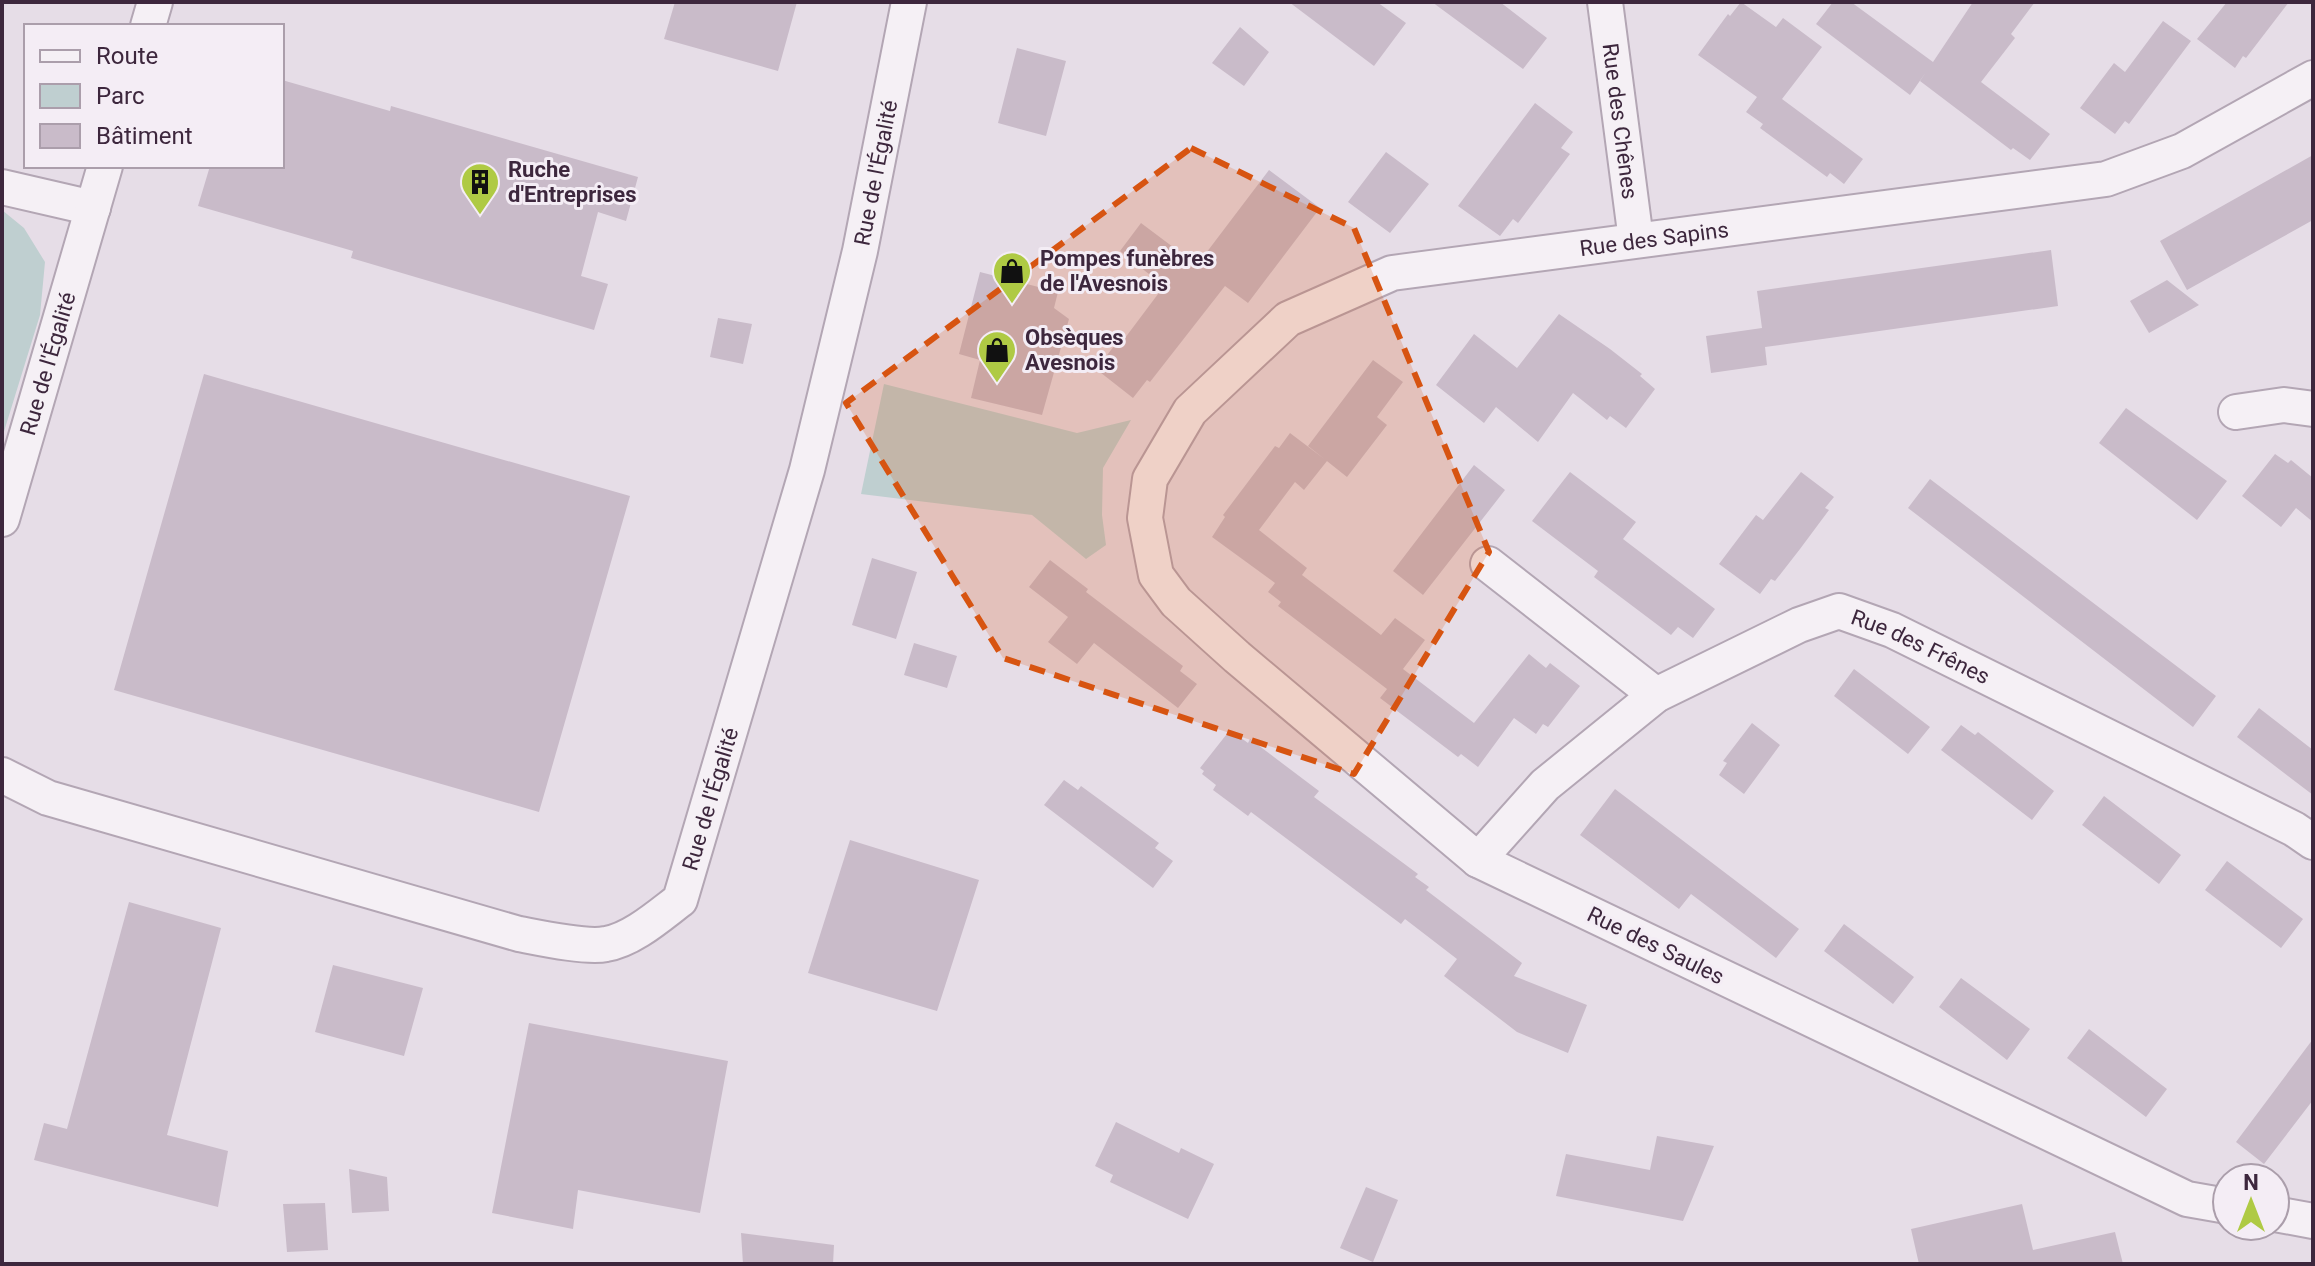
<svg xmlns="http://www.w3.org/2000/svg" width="2315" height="1266" font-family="Roboto,sans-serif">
<rect width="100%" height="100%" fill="#e6dde7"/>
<path fill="#bfcfd0" d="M 2,210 L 24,228 L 45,262 L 40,315 L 2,438 Z
M 884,384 L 1077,433 L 1131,420 L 1103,468 L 1102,515 L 1106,545 L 1086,559 L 1032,515 L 861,494 Z"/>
<path fill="#c9bbc9" d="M 675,2 L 797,2 L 778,71 L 664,39 Z
M 1289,2 L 1377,2 L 1406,23 L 1374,66 Z
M 1432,2 L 1500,2 L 1547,38 L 1523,69 Z
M 1741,2 L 1776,27 L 1783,18 L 1822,47 L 1782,99 L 1863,159 L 1844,184 L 1830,173 L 1827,177 L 1760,128 L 1763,124 L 1746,112 L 1757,97 L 1698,55 L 1728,14 L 1730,16 Z
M 1833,2 L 1851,2 L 1933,62 L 1973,2 L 2035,2 L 2011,34 L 2015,38 L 1981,82 L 2050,134 L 2030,160 L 2013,148 L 2011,150 L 1920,81 L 1926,72 L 1910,95 L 1816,24 Z
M 2227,2 L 2289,2 L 2246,58 L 2243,56 L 2235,68 L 2197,39 Z
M 2163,21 L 2191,41 L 2129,124 L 2125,121 L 2115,134 L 2080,108 L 2114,63 L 2125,72 Z
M 1240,27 L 1269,52 L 1244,86 L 1212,63 Z
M 1017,48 L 1066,61 L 1046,136 L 998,123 Z
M 282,80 L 390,111 L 391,106 L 638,177 L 626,221 L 598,212 L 581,276 L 608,284 L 594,330 L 351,258 L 353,251 L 198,206 L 210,166 L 282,166 Z
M 1535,103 L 1573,132 L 1561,148 L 1570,154 L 1518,223 L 1513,219 L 1500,236 L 1458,206 Z
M 1386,152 L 1429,184 L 1390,233 L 1348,202 Z
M 2313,155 L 2313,220 L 2187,290 L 2160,241 Z
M 1269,170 L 1320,208 L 1248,303 L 1225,286 L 1150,382 L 1147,380 L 1133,398 L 1096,369 L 1122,336 L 1125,338 L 1164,286 L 1120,251 L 1141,223 L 1197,265 Z
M 2051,250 L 2058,306 L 1765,347 L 1767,365 L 1711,373 L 1706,336 L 1762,328 L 1757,291 Z
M 980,272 L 1058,292 L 1054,308 L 1069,319 L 1042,415 L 971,398 L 980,360 L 959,354 Z
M 2167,280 L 2199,305 L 2149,333 L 2130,301 Z
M 1559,314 L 1610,349 L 1642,374 L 1640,376 L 1655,389 L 1626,428 L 1610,416 L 1607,420 L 1573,393 L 1538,442 L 1496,407 L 1484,423 L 1436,385 L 1474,334 L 1517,368 Z
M 718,318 L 752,324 L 743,364 L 710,357 Z
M 1373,360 L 1403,382 L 1377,417 L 1387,425 L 1347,477 L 1308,446 Z
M 204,374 L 630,496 L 539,812 L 114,690 Z
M 2126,408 L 2227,481 L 2197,520 L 2099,443 Z
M 1290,433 L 1327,461 L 1304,490 L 1295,482 L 1259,530 L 1307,568 L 1302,575 L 1381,635 L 1395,618 L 1425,640 L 1403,669 L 1474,723 L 1529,654 L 1546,668 L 1550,663 L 1580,686 L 1548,727 L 1543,724 L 1536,734 L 1514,718 L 1478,767 L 1461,754 L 1458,757 L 1380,698 L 1387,689 L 1278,606 L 1281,602 L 1268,592 L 1275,583 L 1212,537 L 1225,517 L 1223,515 L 1275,446 L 1279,448 Z
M 2275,454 L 2288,463 L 2291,460 L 2313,478 L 2313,522 L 2296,508 L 2281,527 L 2242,496 Z
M 1474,465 L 1505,490 L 1423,595 L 1393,571 Z
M 1570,472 L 1636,522 L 1623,539 L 1715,609 L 1693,638 L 1678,627 L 1671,635 L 1594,577 L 1598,571 L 1532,521 Z
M 1801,472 L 1834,497 L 1825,508 L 1829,510 L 1800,549 L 1775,581 L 1771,579 L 1760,594 L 1719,564 L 1756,515 L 1763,520 Z
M 1930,479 L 2216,696 L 2193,727 L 1908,508 Z
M 872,558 L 917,572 L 896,639 L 852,625 Z
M 1050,560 L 1088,589 L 1086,592 L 1183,666 L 1180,671 L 1197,684 L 1178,708 L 1094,643 L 1077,664 L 1048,642 L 1068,617 L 1029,587 Z
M 914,643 L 957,656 L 947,688 L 904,675 Z
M 1854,669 L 1930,727 L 1908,754 L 1834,696 Z
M 2259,708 L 2313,750 L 2313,795 L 2237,737 Z
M 1752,723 L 1780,745 L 1744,794 L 1719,775 L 1727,763 L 1723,761 Z
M 1961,725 L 1975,735 L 1978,732 L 2054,791 L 2032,820 L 1941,750 Z
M 1230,730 L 1248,743 L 1250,739 L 1319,791 L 1314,797 L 1418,874 L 1415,877 L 1429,887 L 1426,890 L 1522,963 L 1514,976 L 1587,1005 L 1568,1053 L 1517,1032 L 1444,976 L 1457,959 L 1405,919 L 1401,924 L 1251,812 L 1248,816 L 1213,790 L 1216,785 L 1202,774 L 1204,771 L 1200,768 Z
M 1064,780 L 1078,790 L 1081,786 L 1159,843 L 1155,848 L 1173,861 L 1153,888 L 1044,805 Z
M 1615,789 L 1799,929 L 1776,958 L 1691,894 L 1679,909 L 1580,835 Z
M 2104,796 L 2181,855 L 2159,884 L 2082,825 Z
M 850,840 L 979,880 L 937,1011 L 808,973 Z
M 2227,861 L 2303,919 L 2281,948 L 2205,890 Z
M 129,902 L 221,928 L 167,1135 L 228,1151 L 218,1207 L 34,1160 L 44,1123 L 67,1129 Z
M 1844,924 L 1914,977 L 1893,1004 L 1824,951 Z
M 333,965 L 423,988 L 404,1056 L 315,1032 Z
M 1961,978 L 2030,1029 L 2007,1060 L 1939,1007 Z
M 529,1023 L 728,1061 L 700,1213 L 578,1190 L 573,1229 L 492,1213 Z
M 2089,1029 L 2167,1089 L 2146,1117 L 2067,1058 Z
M 2313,1039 L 2313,1100 L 2264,1164 L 2236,1142 Z
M 1116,1122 L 1179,1153 L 1181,1148 L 1214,1164 L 1188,1219 L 1110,1182 L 1113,1175 L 1095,1166 Z
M 1657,1136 L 1714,1146 L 1683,1221 L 1556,1196 L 1566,1154 L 1650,1170 Z
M 349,1169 L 387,1177 L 389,1211 L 352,1213 Z
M 1366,1187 L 1398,1200 L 1373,1262 L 1340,1248 Z
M 325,1203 L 328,1250 L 287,1252 L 283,1204 Z
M 2022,1204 L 2033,1250 L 2115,1232 L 2123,1264 L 1919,1264 L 1911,1229 Z
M 741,1233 L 834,1245 L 833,1264 L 743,1264 Z"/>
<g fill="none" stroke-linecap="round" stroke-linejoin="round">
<defs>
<g id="street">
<path id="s1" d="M 1605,2 L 1636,240"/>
<path d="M 148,26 L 155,2"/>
<path d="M 2,187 L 93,208"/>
<path d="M 2236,412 L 2284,405 L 2313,409"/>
<path id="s2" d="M 2,519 L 105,166"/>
<path d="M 1488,564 L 1656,695"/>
<path id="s3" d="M 2,775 L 48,798 L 519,934 C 540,938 586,948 606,944 C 632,940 660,915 680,900 L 807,470 L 860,251 L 909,2"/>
<path id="s4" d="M 1478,860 L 1545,785 L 1656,695 L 1799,625 L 1839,611 L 1892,630 L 2294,829 L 2313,842"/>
<path id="s5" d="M 2227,1206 L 2187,1199 L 1478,860 L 1237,657 L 1176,602 L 1156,575 L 1145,518 L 1150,479 L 1190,411 L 1288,319 L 1392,273 L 2106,179 L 2182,151 L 2313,78"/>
<path d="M 2275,1214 L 2313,1221"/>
</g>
</defs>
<use href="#street" stroke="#b3a6b4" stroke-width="38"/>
<use href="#street" stroke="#f5f0f5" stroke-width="34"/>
</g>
<path fill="#d75411" fill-opacity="0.2" stroke="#d75411" stroke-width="6" stroke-dasharray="16 10" stroke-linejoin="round" d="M 1191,148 L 1354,228 L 1489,552 L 1354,774 L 1003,658 L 846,403 Z"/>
<defs>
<symbol id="building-pin" viewBox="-11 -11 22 30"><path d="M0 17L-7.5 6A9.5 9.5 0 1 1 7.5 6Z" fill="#afca44" stroke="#f4edf5"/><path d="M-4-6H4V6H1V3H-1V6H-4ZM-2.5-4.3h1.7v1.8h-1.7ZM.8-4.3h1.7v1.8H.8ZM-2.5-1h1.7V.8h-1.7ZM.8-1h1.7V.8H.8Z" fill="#111"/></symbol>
<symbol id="shop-pin" viewBox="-11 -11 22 30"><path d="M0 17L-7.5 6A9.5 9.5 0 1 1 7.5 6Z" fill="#afca44" stroke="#f4edf5"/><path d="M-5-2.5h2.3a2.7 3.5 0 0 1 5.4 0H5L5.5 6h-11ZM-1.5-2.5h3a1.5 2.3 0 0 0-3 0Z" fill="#111"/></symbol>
</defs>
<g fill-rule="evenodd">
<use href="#building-pin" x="458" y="160" width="44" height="60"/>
<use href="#shop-pin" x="990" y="249" width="44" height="60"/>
<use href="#shop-pin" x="975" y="328" width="44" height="60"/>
</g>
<g text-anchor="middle" stroke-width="6" stroke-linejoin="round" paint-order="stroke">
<g font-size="22" fill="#3d273d" stroke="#f4edf5">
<text dy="8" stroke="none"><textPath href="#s1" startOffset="120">Rue des Chênes</textPath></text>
<text dy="8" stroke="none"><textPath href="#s3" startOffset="1470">Rue de l'Égalité</textPath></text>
<text dy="8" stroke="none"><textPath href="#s5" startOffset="1946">Rue des Sapins</textPath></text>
<text dy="8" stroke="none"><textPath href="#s2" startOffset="162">Rue de l'Égalité</textPath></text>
<text dy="8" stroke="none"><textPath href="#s4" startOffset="534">Rue des Frênes</textPath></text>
<text dy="8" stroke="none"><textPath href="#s3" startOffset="822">Rue de l'Égalité</textPath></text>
<text transform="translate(1656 945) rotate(26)" y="8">Rue des Saules</text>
</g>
<g font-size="22" font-weight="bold" fill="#3d273d" stroke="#f4edf5" text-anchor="start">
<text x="508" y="177">Ruche<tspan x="508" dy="25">d'Entreprises</tspan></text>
<text x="1040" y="266">Pompes funèbres<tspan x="1040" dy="25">de l'Avesnois</tspan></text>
<text x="1025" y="345">Obsèques<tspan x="1025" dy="25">Avesnois</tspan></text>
</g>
</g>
<rect width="2315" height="1266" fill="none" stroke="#3d273d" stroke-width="8"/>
<rect x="24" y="24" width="260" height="144" fill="#f4edf5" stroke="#ab9eab" stroke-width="2"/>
<rect x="40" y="50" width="40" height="12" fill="#f5f0f5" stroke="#ab9eab" stroke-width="2"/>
<text x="96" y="64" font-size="24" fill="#3d273d">Route</text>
<rect x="40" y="84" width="40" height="24" fill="#bfcfd0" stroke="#ab9eab" stroke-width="2"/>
<text x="96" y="104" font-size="24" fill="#3d273d">Parc</text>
<rect x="40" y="124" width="40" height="24" fill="#c9bbc9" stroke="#ab9eab" stroke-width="2"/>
<text x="96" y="144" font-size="24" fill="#3d273d">Bâtiment</text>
<g transform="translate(2251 1202)"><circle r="38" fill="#f4edf5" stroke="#ab9eab" stroke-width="2"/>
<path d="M0-6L14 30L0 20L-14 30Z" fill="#afca44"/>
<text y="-12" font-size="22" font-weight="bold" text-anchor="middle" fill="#3d273d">N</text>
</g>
</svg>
